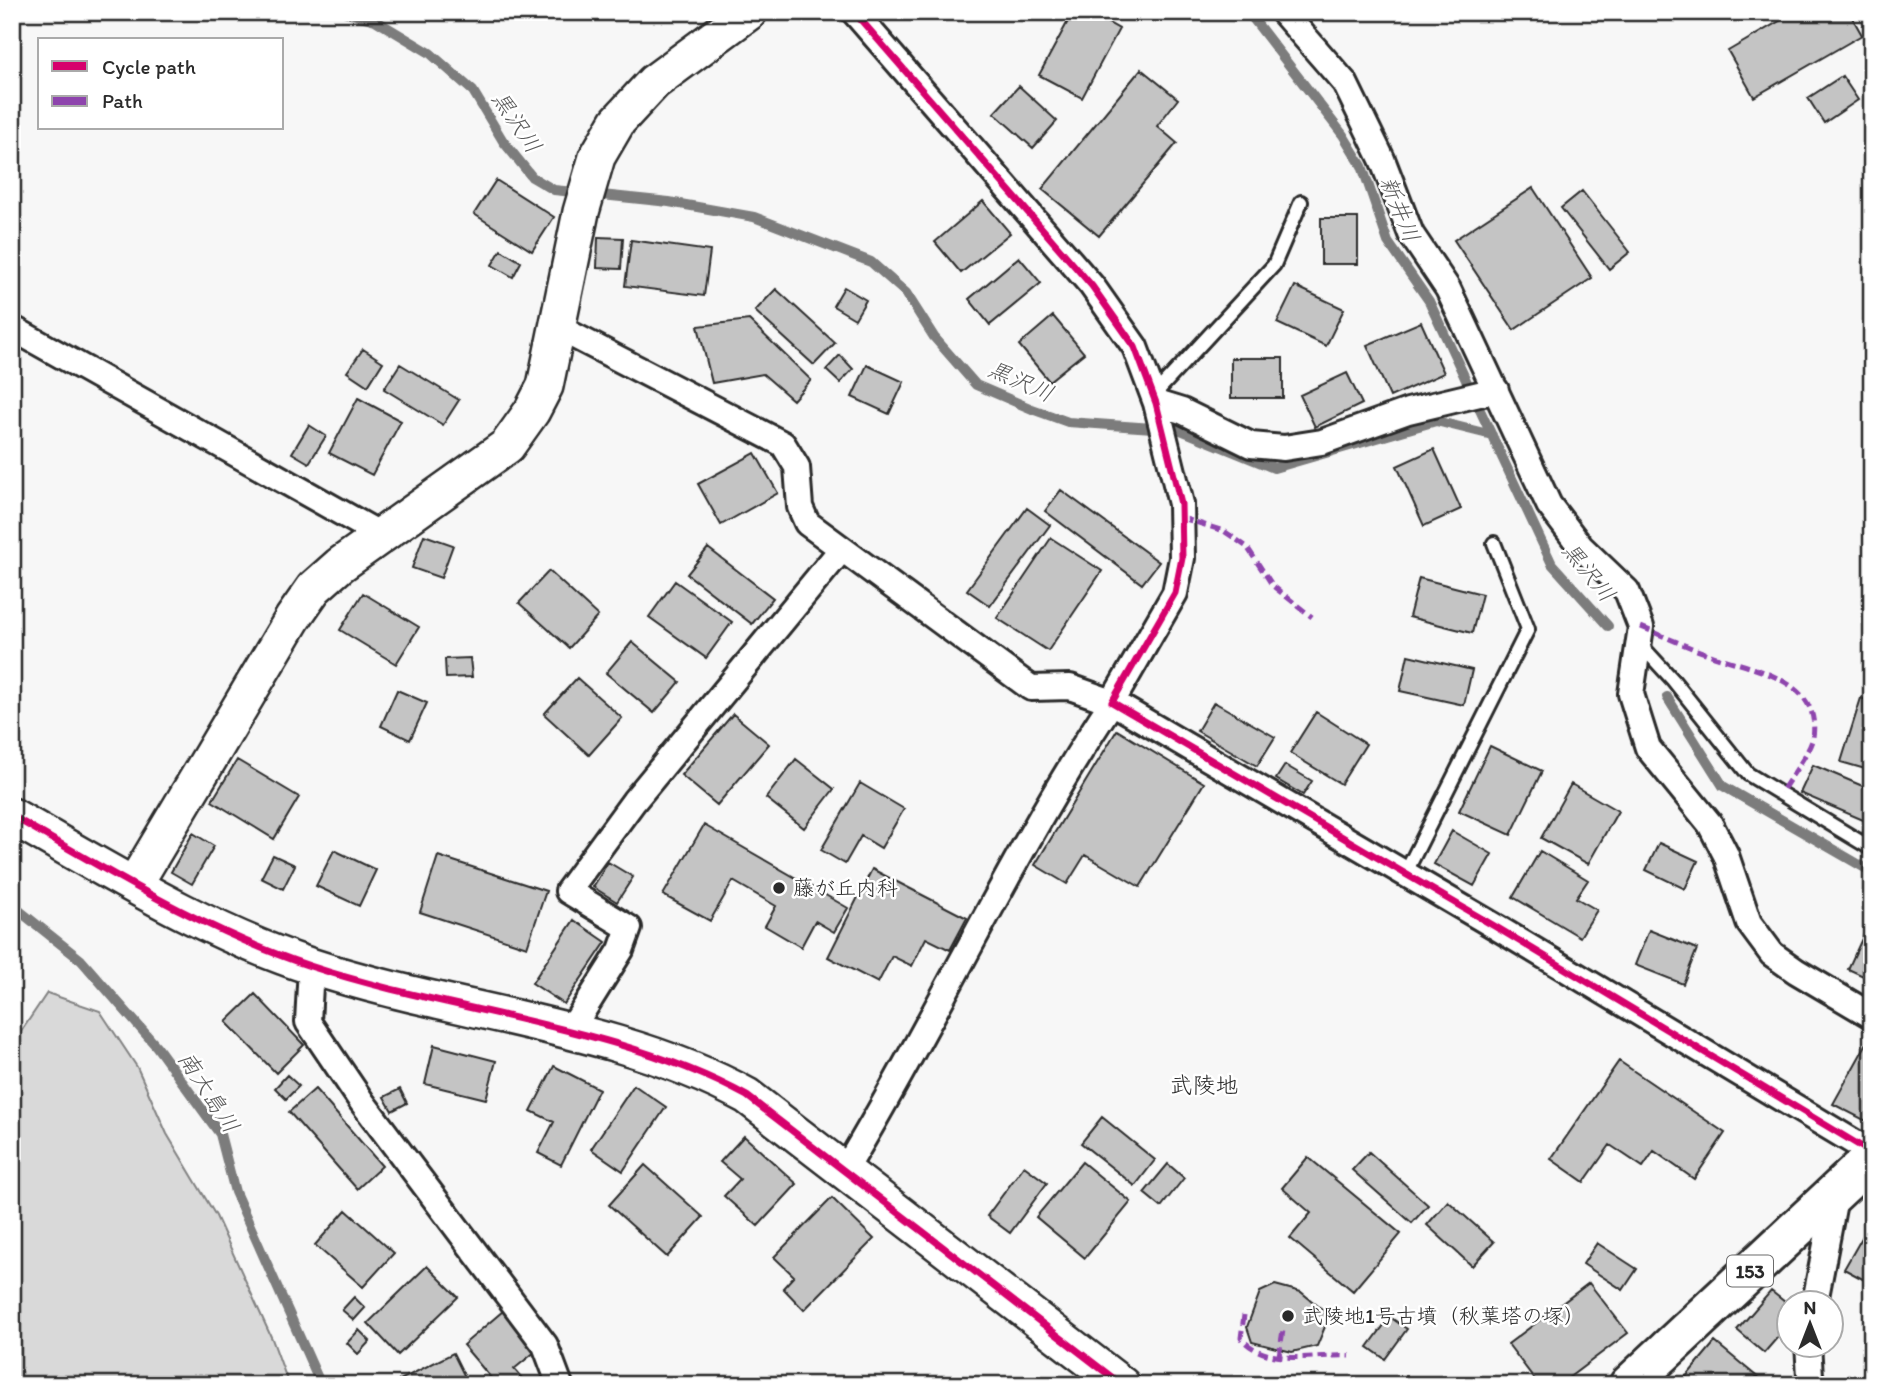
<svg xmlns="http://www.w3.org/2000/svg" width="1884" height="1397" font-family="Itim,'Klee One',sans-serif">
<rect width="100%" height="100%" fill="#f7f7f7"/>
<filter id="ink" filterUnits="userSpaceOnUse"><feTurbulence type="fractalNoise" baseFrequency=".0143" numOctaves="2"/><feDisplacementMap in="SourceGraphic" scale="14" xChannelSelector="R" yChannelSelector="G"/><feConvolveMatrix kernelMatrix="1 2 1 2 8 2 1 2 1" color-interpolation-filters="sRGB"/></filter>
<g filter="url(#ink)">
<path fill="#d9d9d9" stroke="#828282" stroke-width="2" d="M 47,993 L 100,1011 L 137,1067 L 167,1134 L 216,1216 L 272,1339 L 289,1385 L 12,1385 L 12,1045 Z"/>
<g fill="none" stroke-linecap="round" stroke-linejoin="round">
<path stroke="#7b7b7b" stroke-width="10" d="M 346,12 L 375,20 L 430,53 L 473,91 L 503,141 L 532,177 L 554,190 L 669,202 L 754,217 L 871,262 L 906,293 L 934,337 L 976,385 L 1032,409 L 1068,422 L 1181,430 L 1274,468 L 1436,421 L 1492,435
M 1248,12 L 1343,135 L 1362,166 L 1388,242 L 1429,301 L 1552,564 L 1608,626
M 1667,697 L 1723,786 L 1872,872
M 12,905 L 81,960 L 157,1047 L 220,1134 L 235,1192 L 321,1385"/>
</g>
<path fill="#c4c4c4" stroke="#2b2b2b" stroke-width="2" d="M 1073,12 L 1089,12 L 1119,29 L 1082,98 L 1039,75 Z
M 1795,12 L 1849,12 L 1862,35 L 1754,97 L 1728,51 Z
M 1141,69 L 1178,99 L 1157,126 L 1177,143 L 1099,236 L 1042,189 Z
M 1842,76 L 1858,100 L 1824,123 L 1808,98 Z
M 1019,86 L 1057,121 L 1033,148 L 994,113 Z
M 496,180 L 554,217 L 532,251 L 474,214 Z
M 1533,188 L 1592,278 L 1514,330 L 1454,240 Z
M 1582,191 L 1630,252 L 1609,269 L 1561,208 Z
M 983,201 L 1010,233 L 961,273 L 935,242 Z
M 1321,218 L 1358,218 L 1358,264 L 1321,264 Z
M 598,237 L 623,238 L 621,269 L 597,268 Z
M 631,240 L 710,251 L 704,296 L 625,286 Z
M 501,250 L 521,262 L 513,277 L 492,265 Z
M 1019,257 L 1041,283 L 990,325 L 969,299 Z
M 1295,286 L 1344,309 L 1326,346 L 1277,323 Z
M 844,287 L 866,300 L 855,319 L 833,306 Z
M 776,289 L 835,343 L 814,365 L 755,311 Z
M 1053,316 L 1084,353 L 1049,381 L 1019,345 Z
M 749,320 L 811,380 L 793,400 L 763,374 L 712,383 L 698,326 Z
M 1421,322 L 1444,373 L 1390,397 L 1367,345 Z
M 363,349 L 383,362 L 368,386 L 347,372 Z
M 840,355 L 853,369 L 840,383 L 826,370 Z
M 1231,358 L 1283,358 L 1283,398 L 1231,398 Z
M 400,364 L 459,400 L 443,425 L 384,389 Z
M 867,365 L 904,382 L 889,414 L 852,397 Z
M 1347,373 L 1362,404 L 1315,427 L 1300,395 Z
M 358,398 L 401,421 L 372,475 L 329,453 Z
M 309,425 L 326,436 L 309,463 L 292,453 Z
M 1434,449 L 1461,509 L 1424,526 L 1397,466 Z
M 755,453 L 778,493 L 721,525 L 698,484 Z
M 1061,490 L 1159,562 L 1142,584 L 1045,511 Z
M 1027,508 L 1050,525 L 990,606 L 967,590 Z
M 424,535 L 453,545 L 441,578 L 412,568 Z
M 1051,538 L 1102,571 L 1048,651 L 997,618 Z
M 708,548 L 773,598 L 752,624 L 687,574 Z
M 549,571 L 598,616 L 569,648 L 519,603 Z
M 1419,578 L 1482,594 L 1472,633 L 1409,617 Z
M 675,581 L 732,622 L 706,658 L 649,617 Z
M 363,593 L 419,627 L 396,664 L 340,630 Z
M 632,642 L 680,682 L 654,713 L 606,673 Z
M 1408,655 L 1472,670 L 1464,705 L 1400,691 Z
M 470,658 L 472,677 L 446,678 L 445,659 Z
M 577,678 L 622,718 L 589,755 L 544,714 Z
M 397,690 L 427,703 L 410,740 L 381,726 Z
M 1861,698 L 1872,702 L 1872,771 L 1841,762 Z
M 1214,702 L 1275,737 L 1257,766 L 1197,731 Z
M 1316,712 L 1366,744 L 1341,784 L 1290,753 Z
M 733,714 L 769,744 L 717,805 L 681,775 Z
M 1117,730 L 1204,783 L 1140,887 L 1085,855 L 1067,884 L 1035,865 Z
M 1490,746 L 1542,771 L 1511,835 L 1459,811 Z
M 796,759 L 834,789 L 804,828 L 766,798 Z
M 237,760 L 299,797 L 274,839 L 212,801 Z
M 1285,765 L 1312,781 L 1303,795 L 1276,779 Z
M 1813,765 L 1872,790 L 1872,837 L 1863,833 L 1868,822 L 1800,793 Z
M 860,783 L 904,809 L 881,848 L 861,836 L 845,864 L 821,850 Z
M 1571,784 L 1618,811 L 1588,864 L 1541,838 Z
M 704,825 L 848,908 L 834,932 L 815,921 L 801,947 L 765,926 L 776,906 L 733,881 L 710,921 L 663,895 Z
M 1452,831 L 1492,854 L 1474,886 L 1434,864 Z
M 193,833 L 214,846 L 192,884 L 171,872 Z
M 1659,843 L 1698,861 L 1685,889 L 1646,870 Z
M 334,850 L 376,870 L 359,906 L 316,886 Z
M 1540,851 L 1588,880 L 1576,898 L 1597,910 L 1580,937 L 1513,897 Z
M 273,855 L 295,865 L 283,889 L 261,878 Z
M 438,856 L 546,891 L 527,947 L 420,912 Z
M 608,862 L 633,877 L 617,902 L 593,887 Z
M 872,869 L 967,918 L 950,950 L 926,938 L 912,966 L 892,956 L 878,983 L 828,957 Z
M 1872,917 L 1872,980 L 1848,969 Z
M 574,920 L 606,942 L 564,1004 L 532,983 Z
M 1649,930 L 1697,949 L 1683,984 L 1635,965 Z
M 255,994 L 304,1045 L 276,1073 L 226,1022 Z
M 1868,1041 L 1872,1043 L 1872,1114 L 1868,1122 L 1833,1104 Z
M 434,1045 L 496,1061 L 486,1099 L 425,1084 Z
M 1619,1061 L 1725,1133 L 1694,1179 L 1654,1151 L 1643,1167 L 1610,1145 L 1584,1182 L 1551,1159 Z
M 554,1066 L 599,1089 L 561,1165 L 538,1153 L 554,1122 L 531,1111 Z
M 287,1075 L 299,1086 L 286,1099 L 275,1088 Z
M 634,1085 L 666,1107 L 623,1171 L 591,1149 Z
M 315,1089 L 382,1166 L 357,1189 L 289,1112 Z
M 400,1089 L 407,1103 L 392,1111 L 384,1097 Z
M 1102,1117 L 1155,1160 L 1135,1186 L 1081,1143 Z
M 744,1136 L 797,1184 L 758,1226 L 724,1196 L 740,1179 L 720,1162 Z
M 1369,1152 L 1428,1205 L 1412,1223 L 1352,1170 Z
M 1308,1157 L 1401,1234 L 1353,1291 L 1290,1238 L 1311,1213 L 1282,1188 Z
M 1082,1162 L 1131,1202 L 1085,1258 L 1036,1217 Z
M 1168,1164 L 1184,1178 L 1161,1207 L 1144,1193 Z
M 645,1165 L 703,1217 L 667,1257 L 609,1205 Z
M 1024,1166 L 1047,1183 L 1010,1233 L 987,1216 Z
M 832,1198 L 874,1239 L 804,1310 L 783,1288 L 794,1276 L 774,1257 Z
M 1448,1201 L 1494,1242 L 1472,1266 L 1427,1225 Z
M 346,1210 L 394,1253 L 363,1287 L 315,1245 Z
M 1872,1220 L 1872,1284 L 1844,1269 Z
M 1597,1243 L 1637,1269 L 1623,1290 L 1583,1264 Z
M 427,1266 L 458,1297 L 398,1355 L 368,1323 Z
M 1589,1283 L 1628,1333 L 1559,1385 L 1539,1385 L 1508,1344 Z
M 1275,1285 L 1301,1292 L 1323,1310 L 1327,1322 L 1317,1346 L 1292,1352 L 1252,1342 L 1247,1327 L 1260,1292 Z
M 1771,1291 L 1790,1306 L 1790,1323 L 1764,1353 L 1737,1330 Z
M 354,1297 L 365,1308 L 354,1320 L 342,1310 Z
M 503,1311 L 536,1351 L 514,1369 L 528,1385 L 497,1385 L 463,1345 Z
M 1390,1317 L 1407,1329 L 1385,1359 L 1368,1347 Z
M 359,1330 L 370,1341 L 358,1354 L 347,1343 Z
M 1715,1342 L 1767,1385 L 1679,1385 Z
M 453,1353 L 469,1385 L 400,1385 L 398,1381 Z"/>
<g fill="none" stroke-linecap="round" stroke-linejoin="round">
<defs>
<path id="lane" d="M 1153,396 L 1274,265 L 1301,202
M 1639,643 L 1673,680 L 1748,774 L 1872,849
M 1405,874 L 1528,629 L 1494,543"/>
<path id="street" d="M 854,12 L 1092,286 L 1135,347 L 1156,403 L 1181,504 L 1182,558 L 1175,593 L 1112,702 L 1496,927 L 1872,1153
M 1283,12 L 1345,83 L 1382,159 L 1411,234 L 1448,289 L 1549,505 L 1581,547 L 1627,591 L 1641,627 L 1631,694 L 1648,748 L 1710,824 L 1726,855 L 1749,923 L 1772,954 L 1796,971 L 1872,1016
M 12,328 L 381,535
M 559,328 L 783,444 L 797,467 L 800,507 L 807,523 L 1031,688 L 1070,687 L 1112,702 C 1012,852 938,1017 845,1170
M 1156,403 L 1182,411 L 1251,445 L 1284,448 L 1322,442 L 1408,411 L 1496,390
M 311,967 L 308,1022 L 362,1102 L 545,1345 L 560,1385
M 569,1033 L 621,950 L 629,928 L 568,891 L 634,801 L 841,550
M 1815,1302 L 1836,1192
M 1808,1344 L 1810,1376 L 1814,1385"/>
<path id="secondary" d="M 12,816 C 109,871 204,931 310,966 C 452,1013 618,1025 747,1096 L 1122,1385
M 134,885 L 293,618 L 314,588 L 340,565 L 507,446 L 532,411 L 545,386 L 581,212 L 597,157 L 618,121 L 654,82 L 749,12"/>
<path id="highway" d="M 1629,1385 L 1872,1158"/>
</defs>
<use href="#lane" stroke="#2b2b2b" stroke-width="18"/>
<use href="#street" stroke="#2b2b2b" stroke-width="30"/>
<use href="#secondary" stroke="#2b2b2b" stroke-width="40"/>
<use href="#highway" stroke="#2b2b2b" stroke-width="44"/>
<use href="#lane" stroke="#fff" stroke-width="12"/>
<use href="#street" stroke="#fff" stroke-width="24"/>
<use href="#secondary" stroke="#fff" stroke-width="35"/>
<use href="#highway" stroke="#fff" stroke-width="38"/>
<path stroke="#8e44ad" stroke-width="5" stroke-dasharray="10 5" stroke-linecap="butt" d="M 1182,518 L 1224,531 L 1247,547 L 1273,586 L 1312,617
M 1641,627 C 1664,636 1687,647 1711,655 C 1751,669 1822,679 1813,737 C 1810,752 1789,779 1781,793
M 1244,1315 L 1241,1338 C 1267,1368 1315,1354 1350,1356
M 1279,1356 L 1283,1330"/>
<defs>
<path id="cycleway" d="M 854,12 L 1092,286 L 1135,347 L 1156,403 L 1181,504 L 1182,558 L 1175,593 L 1112,702 L 1496,927 L 1872,1153
M 12,816 C 109,871 204,931 310,966 C 452,1013 618,1025 747,1096 L 1122,1385"/>
</defs>
<use href="#cycleway" stroke="#fff" stroke-width="11"/>
<use href="#cycleway" stroke="#d6006c" stroke-width="7"/>
</g>
</g>
<g fill="#2b2b2b" stroke="#fff" stroke-width="2.5">
<circle cx="779" cy="888" r="7"/>
<circle cx="1288" cy="1316" r="7"/>
</g>
<g text-anchor="middle" stroke-width="5" stroke-linejoin="round" paint-order="stroke">
<rect fill="#fff" stroke="#6b6b6b" stroke-width="2" x="1727" y="1255.5" width="46" height="31" rx="5"/>
<g font-size="19" font-weight="bold" fill="#2b2b2b">
<text x="1750" y="1278">153</text>
</g>
<g font-size="21" fill="#2b2b2b" stroke="#fff" text-anchor="start">
<text x="793" y="895">藤が丘内科</text>
<text x="1302" y="1323">武陵地1号古墳（秋葉塔の塚）</text>
</g>
<g font-size="23" font-style="italic" fill="#5a5a5a" stroke="#fff">
<text transform="translate(517 122) rotate(56)" y="8">黒沢川</text>
<text transform="translate(1400 209) rotate(68)" y="8">新井川</text>
<text transform="translate(1021 381) rotate(24)" y="8">黒沢川</text>
<text transform="translate(1589 572) rotate(51)" y="8">黒沢川</text>
<text transform="translate(209 1092) rotate(57)" y="8">南大島川</text>
</g>
<g font-size="23" fill="#2b2b2b" stroke="#fff">
<text x="1204" y="1093">武陵地</text>
</g>
</g>
<rect width="1884" height="1397" fill="none" stroke="#fff" stroke-width="42"/>
<rect x="21" y="21" width="1842" height="1355" fill="none" stroke="#2b2b2b" stroke-width="2.5" filter="url(#ink)"/>
<rect x="38" y="38" width="245" height="91" fill="#ffffff" stroke="#aaaaaa" stroke-width="2"/>
<rect x="52" y="61" width="35" height="10" fill="#d6006c" stroke="#aaaaaa" stroke-width="2"/>
<text x="102" y="74" font-size="21" fill="#2b2b2b">Cycle path</text>
<rect x="52" y="96" width="35" height="10" fill="#8e44ad" stroke="#aaaaaa" stroke-width="2"/>
<text x="102" y="108" font-size="21" fill="#2b2b2b">Path</text>
<g transform="translate(1810 1324)"><circle r="33" fill="#ffffff" stroke="#aaaaaa" stroke-width="2"/>
<path d="M0-5L12 26L0 18L-12 26Z" fill="#2b2b2b"/>
<text y="-10" font-size="19" font-weight="bold" text-anchor="middle" fill="#2b2b2b">N</text>
</g>
</svg>
